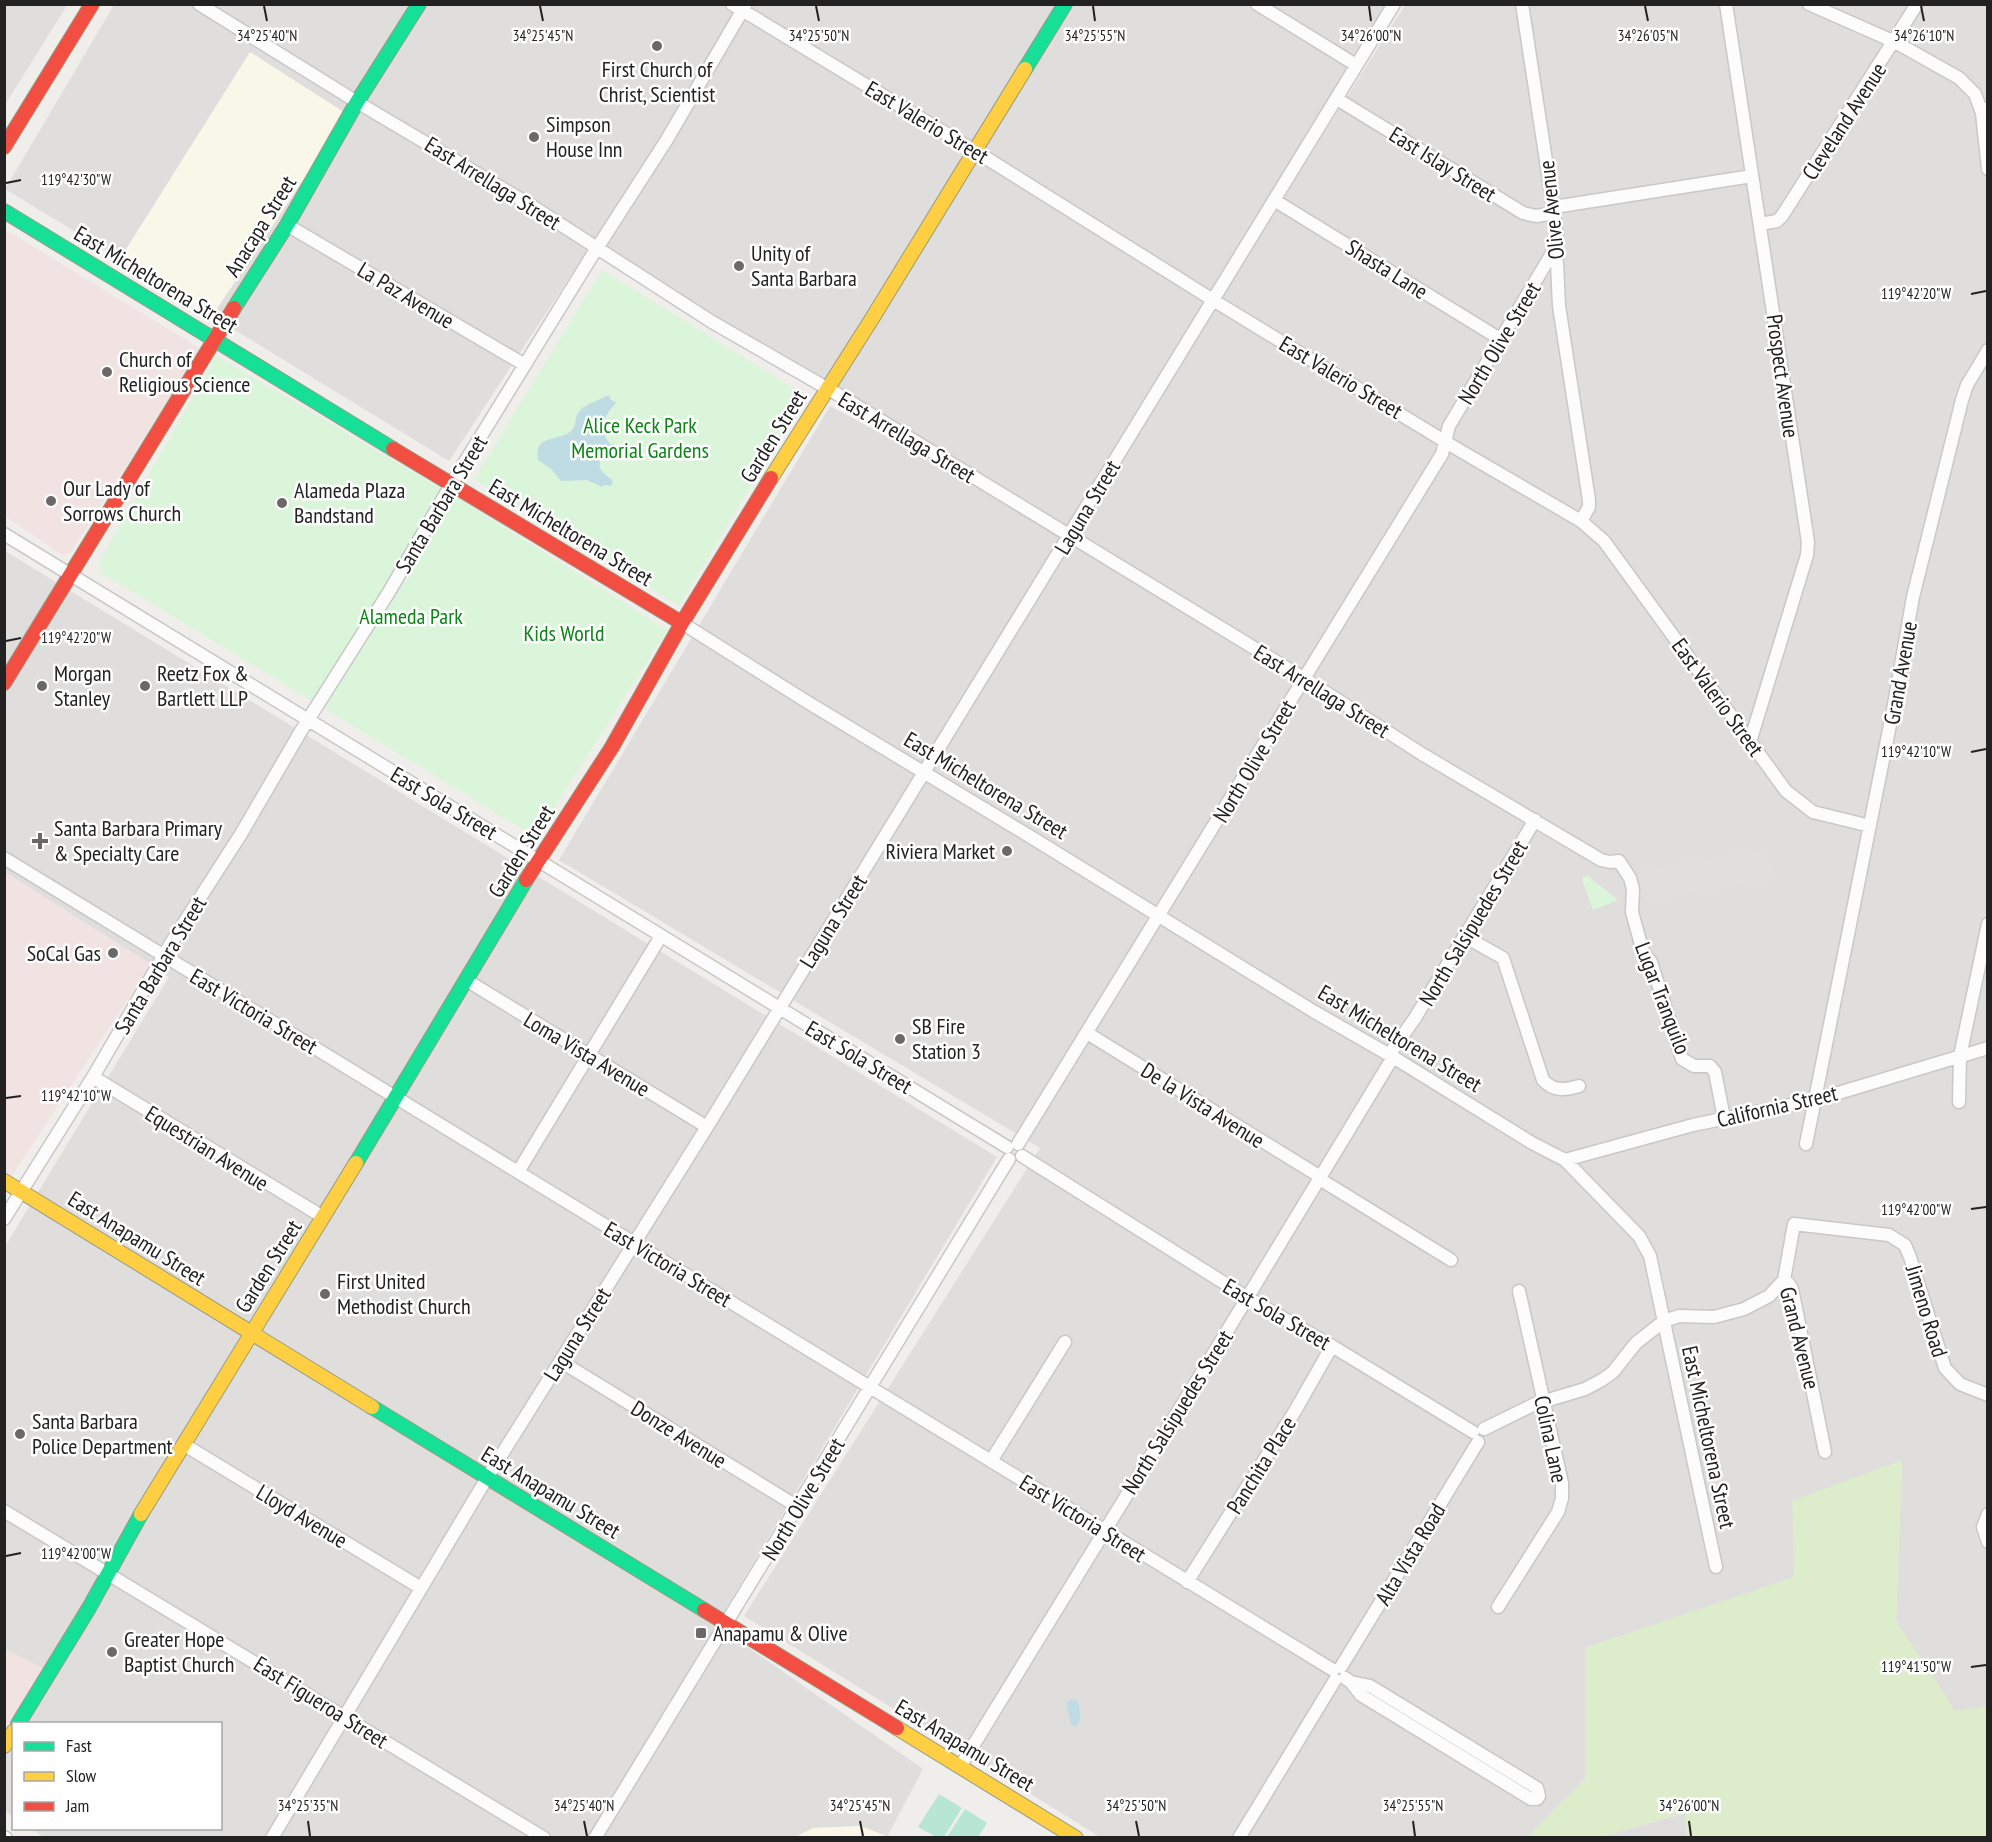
<svg xmlns="http://www.w3.org/2000/svg" width="1992" height="1842" font-family="'PT Sans Narrow',sans-serif">
<rect width="100%" height="100%" fill="#f0eeeb"/>
<path fill="#dfdedc" d="M 5,4 L 67,5 L 5,105 L 4,5 Z
M 114,5 L 1388,5 L 1089,504 L 1405,5 L 1987,5 L 1987,1707 L 1955,1711 L 1896,1621 L 1902,1461 L 1795,1577 L 1585,1648 L 1585,1778 L 1528,1837 L 1100,1837 L 744,1616 L 1040,1148 L 559,860 L 830,406 L 1056,528 L 594,240 L 449,461 L 212,316 L 346,114 L 250,53 L 120,259 L 5,189 Z
M 5,551 L 997,1157 L 716,1625 L 923,1769 L 887,1837 L 861,1826 L 813,1828 L 795,1838 L 44,1837 L 31,1829 L 220,1828 L 220,1724 L 18,1723 L 50,1672 L 5,1649 L 4,1248 L 169,977 L 5,872 Z
M 13,1731 L 13,1817 L 5,1811 L 4,1746 Z
M 1686,1813 L 1687,1837 L 1599,1837 Z"/>
<path fill="#f1e3e1" d="M 4,229 L 201,349 L 71,552 L 64,556 L 5,516 Z
M 5,872 L 151,964 L 5,1186 Z
M 5,1649 L 50,1672 L 5,1746 Z"/>
<path fill="#f8f7e8" d="M 250,52 L 347,114 L 212,316 L 120,259 Z
M 861,1826 L 888,1837 L 795,1837 L 813,1828 Z"/>
<path fill="#ddeccb" d="M 1902,1460 L 1896,1621 L 1955,1711 L 1987,1707 L 1987,1837 L 1687,1837 L 1685,1813 L 1599,1837 L 1528,1837 L 1585,1778 L 1585,1648 L 1794,1577 L 1792,1501 Z"/>
<path fill="#daf5da" d="M 602,270 L 805,395 L 679,606 L 474,479 Z
M 216,356 L 467,504 L 667,630 L 538,833 L 529,833 L 102,573 L 99,562 Z
M 1587,875 L 1618,900 L 1593,910 L 1582,879 Z"/>
<path fill="#b7e6d2" d="M 939,1794 L 962,1808 L 944,1837 L 936,1837 L 918,1827 Z
M 965,1809 L 987,1823 L 978,1837 L 947,1837 Z"/>
<path fill="#e0dfde" d="M 1767,848 L 1773,881 L 1648,902 L 1643,869 Z"/>
<path fill="#bfdbe3" d="M 606,396 L 610,396 L 610,399 L 616,403 C 604,415 598,430 610,444 L 614,444 L 614,450 L 603,455 C 594,470 604,473 613,481 L 611,486 L 604,485 L 602,487 L 587,480 L 561,481 L 551,469 L 538,460 C 534,432 560,443 572,430 C 577,425 574,419 578,413 C 585,403 597,402 606,396 Z
M 1071,1699 L 1076,1700 C 1081,1706 1082,1721 1076,1727 L 1071,1725 L 1066,1703 Z"/>
<g fill="none" stroke-linecap="round" stroke-linejoin="round">
<defs>
<path id="street" d="M 199,4 L 357,102 L 532,206 L 712,322 L 844,398 L 1305,679 L 1422,754 L 1601,860 L 1610,862 L 1619,861 L 1630,878 L 1633,889 L 1632,912 L 1643,952 L 1651,962 L 1682,1059 L 1694,1066 L 1710,1066 L 1715,1072 L 1724,1118
M 732,4 L 975,151 L 1213,300 L 1459,450 L 1581,521 L 1604,541 L 1786,791 L 1813,812 L 1870,826
M 1257,4 L 1356,65
M 1522,4 L 1554,213 L 1557,238 L 1554,250 L 1557,263 L 1559,306 L 1589,500 L 1589,507 L 1581,521
M 1726,4 L 1808,542 L 1807,555 L 1750,742
M 1809,4 L 1895,42 L 1959,78 L 1975,94 L 1982,113
M 1337,99 L 1523,213 L 1536,216 L 1554,213
M 1985,109 L 1982,113 L 1988,169
M 1274,200 L 1500,339
M 1554,207 L 1752,176
M 1760,224 L 1777,221 L 1782,216 L 1917,4
M 287,225 L 525,365
M 4,534 L 1007,1147
M 682,623 L 804,700 L 1039,842 L 1313,1011 L 1393,1057 L 1532,1143 L 1565,1160 L 1639,1236 L 1650,1256 L 1716,1567
M 4,858 L 1333,1670
M 1464,936 L 1503,958 L 1543,1080 C 1554,1092 1565,1090 1579,1086
M 466,980 L 707,1127
M 1087,1033 L 1319,1176
M 1389,1055 L 1415,1018 L 1535,820
M 93,1077 L 323,1217
M 1959,1102 L 1960,1056 L 1988,924
M 1018,1144 L 1442,454 L 1449,426 L 1554,250
M 1806,1144 L 1893,710 L 1913,597 L 1962,400 L 1967,385 L 1988,350
M 1022,1156 L 1248,1298 L 1332,1346 L 1473,1432
M 1565,1160 L 1693,1125 L 1815,1100 L 1988,1048
M 518,1172 L 661,936
M 1318,1178 L 1451,1260
M 4,1219 L 93,1077 L 171,943 L 241,834 L 301,731 L 389,592 L 452,483 L 590,259 L 666,141 L 745,6
M 560,1361 L 798,1507
M 1484,1429 L 1535,1404 L 1585,1389 L 1602,1380 L 1613,1372 L 1636,1343 L 1664,1321 L 1679,1316 L 1714,1317 L 1744,1309 L 1769,1296 L 1784,1280
M 183,1444 L 421,1588
M 1825,1452 L 1792,1289 L 1789,1284 L 1784,1280 L 1794,1224 L 1889,1235 L 1905,1245 L 1910,1257 L 1945,1368 L 1960,1384 L 1988,1395
M 991,1461 L 1065,1342
M 4,1511 L 544,1838
M 1988,1514 L 1983,1527 L 1988,1542
M 1187,1582 L 1295,1411 L 1332,1346
M 1498,1607 L 1558,1512 L 1562,1498 L 1562,1483 L 1519,1291
M 1341,1667 L 1478,1442
M 1345,1678 L 1351,1682 L 1361,1695 L 1531,1799 L 1537,1799 L 1539,1796 L 1537,1788 L 1370,1686 L 1351,1682
M 960,1767 L 1209,1361 L 1393,1057
M 4,1837 L 6,1838
M 272,1838 L 487,1478 L 707,1127 L 1394,4
M 595,1838 L 1009,1159
M 1239,1838 L 1335,1680"/>
<path id="fast" d="M 1025,69 L 1065,4
M 4,211 L 393,449
M 234,308 L 287,225 L 357,102 L 419,4
M 356,1163 L 526,880
M 372,1407 L 704,1610
M 18,1724 L 89,1608 L 141,1514"/>
<path id="slow" d="M 771,478 L 873,317 L 1025,69
M 4,1181 L 372,1407
M 141,1514 L 356,1163
M 897,1728 L 1076,1838
M 4,1746 L 14,1731"/>
<path id="jam" d="M 4,147 L 92,4
M 393,449 L 682,623
M 4,683 L 234,308
M 526,880 L 612,747 L 682,623 L 771,478
M 704,1610 L 897,1728"/>
</defs>
<use href="#street" stroke="#c9c8c7" stroke-width="15"/>
<use href="#fast" stroke="#999a82" stroke-width="16"/>
<use href="#slow" stroke="#999a82" stroke-width="16"/>
<use href="#jam" stroke="#999a82" stroke-width="16"/>
<use href="#street" stroke="#fdfcfc" stroke-width="12"/>
<use href="#fast" stroke="#16e098" stroke-width="14"/>
<use href="#slow" stroke="#ffcf43" stroke-width="14"/>
<use href="#jam" stroke="#f24e42" stroke-width="14"/>
</g>
<path fill="none" stroke="#222" stroke-width="2" d="M 264,6 L 267,21M 540,6 L 543,21M 816,6 L 819,21M 1093,6 L 1095,21M 1369,6 L 1371,21M 1645,6 L 1648,21M 1921,6 L 1924,21M 6,183 L 21,180M 1971,294 L 1986,291M 6,641 L 21,638M 1971,752 L 1986,749M 6,1098 L 21,1096M 1971,1209 L 1986,1207M 6,1556 L 21,1553M 1971,1667 L 1986,1665M 308,1821 L 310,1836M 584,1821 L 587,1836M 860,1821 L 863,1836M 1136,1821 L 1139,1836M 1413,1821 L 1415,1836M 1689,1821 L 1691,1836"/>
<g fill="#6a6968" stroke="#fff" stroke-width="2">
<circle cx="657" cy="46" r="6"/>
<circle cx="534" cy="137" r="6"/>
<circle cx="739" cy="266" r="6"/>
<circle cx="107" cy="372" r="6"/>
<circle cx="51" cy="501" r="6"/>
<circle cx="282" cy="503" r="6"/>
<circle cx="42" cy="686" r="6"/>
<circle cx="145" cy="686" r="6"/>
<path d="M37 832h6v6h6v6h-6v6h-6v-6h-6v-6h6z"/>
<circle cx="1007" cy="851" r="6"/>
<circle cx="113" cy="953" r="6"/>
<circle cx="900" cy="1039" r="6"/>
<circle cx="325" cy="1294" r="6"/>
<circle cx="20" cy="1434" r="6"/>
<rect x="695" y="1627" width="12" height="12" rx="3"/>
<circle cx="112" cy="1652" r="6"/>
</g>
<g text-anchor="middle" stroke-width="5" stroke-linejoin="round" paint-order="stroke">
<g font-size="22" fill="#222" stroke="#fff" text-anchor="start">
<text x="657" y="77" text-anchor="middle">First Church of<tspan x="657" dy="25">Christ, Scientist</tspan></text>
<text x="546" y="132">Simpson<tspan x="546" dy="25">House Inn</tspan></text>
<text x="751" y="261">Unity of<tspan x="751" dy="25">Santa Barbara</tspan></text>
<text x="119" y="367">Church of<tspan x="119" dy="25">Religious Science</tspan></text>
<text x="63" y="496">Our Lady of<tspan x="63" dy="25">Sorrows Church</tspan></text>
<text x="294" y="498">Alameda Plaza<tspan x="294" dy="25">Bandstand</tspan></text>
<text x="54" y="681">Morgan<tspan x="54" dy="25">Stanley</tspan></text>
<text x="157" y="681">Reetz Fox &amp;<tspan x="157" dy="25">Bartlett LLP</tspan></text>
<text x="54" y="836">Santa Barbara Primary<tspan x="54" dy="25">&amp; Specialty Care</tspan></text>
<text x="995" y="859" text-anchor="end">Riviera Market</text>
<text x="101" y="961" text-anchor="end">SoCal Gas</text>
<text x="912" y="1034">SB Fire<tspan x="912" dy="25">Station 3</tspan></text>
<text x="337" y="1289">First United<tspan x="337" dy="25">Methodist Church</tspan></text>
<text x="32" y="1429">Santa Barbara<tspan x="32" dy="25">Police Department</tspan></text>
<text x="713" y="1641">Anapamu &amp; Olive</text>
<text x="124" y="1647">Greater Hope<tspan x="124" dy="25">Baptist Church</tspan></text>
</g>
<g font-size="22" fill="#222" stroke="#fff">
<text transform="translate(1844 121) rotate(-57)" y="8">Cleveland Avenue</text>
<text transform="translate(927 122) rotate(31)" y="8">East Valerio Street</text>
<text transform="translate(1443 164) rotate(32)" y="8">East Islay Street</text>
<text transform="translate(493 183) rotate(32)" y="8">East Arrellaga Street</text>
<text transform="translate(1551 210) rotate(-96)" y="8">Olive Avenue</text>
<text transform="translate(260 226) rotate(-58)" y="8">Anacapa Street</text>
<text transform="translate(1387 269) rotate(32)" y="8">Shasta Lane</text>
<text transform="translate(156 279) rotate(31)" y="8">East Micheltorena Street</text>
<text transform="translate(406 295) rotate(31)" y="8">La Paz Avenue</text>
<text transform="translate(1499 343) rotate(-59)" y="8">North Olive Street</text>
<text transform="translate(1783 376) rotate(82)" y="8">Prospect Avenue</text>
<text transform="translate(1341 377) rotate(31)" y="8">East Valerio Street</text>
<text transform="translate(773 436) rotate(-58)" y="8">Garden Street</text>
<text transform="translate(907 437) rotate(31)" y="8">East Arrellaga Street</text>
<text transform="translate(441 504) rotate(-59)" y="8">Santa Barbara Street</text>
<text transform="translate(1087 507) rotate(-59)" y="8">Laguna Street</text>
<text transform="translate(571 532) rotate(31)" y="8">East Micheltorena Street</text>
<text transform="translate(1900 673) rotate(-80)" y="8">Grand Avenue</text>
<text transform="translate(1322 691) rotate(32)" y="8">East Arrellaga Street</text>
<text transform="translate(1718 697) rotate(54)" y="8">East Valerio Street</text>
<text transform="translate(1254 761) rotate(-59)" y="8">North Olive Street</text>
<text transform="translate(986 785) rotate(31)" y="8">East Micheltorena Street</text>
<text transform="translate(444 803) rotate(31)" y="8">East Sola Street</text>
<text transform="translate(521 851) rotate(-58)" y="8">Garden Street</text>
<text transform="translate(833 921) rotate(-58)" y="8">Laguna Street</text>
<text transform="translate(1473 923) rotate(-59)" y="8">North Salsipuedes Street</text>
<text transform="translate(160 965) rotate(-59)" y="8">Santa Barbara Street</text>
<text transform="translate(1663 998) rotate(69)" y="8">Lugar Tranquilo</text>
<text transform="translate(254 1011) rotate(31)" y="8">East Victoria Street</text>
<text transform="translate(1400 1038) rotate(31)" y="8">East Micheltorena Street</text>
<text transform="translate(587 1054) rotate(31)" y="8">Loma Vista Avenue</text>
<text transform="translate(859 1057) rotate(31)" y="8">East Sola Street</text>
<text transform="translate(1203 1105) rotate(32)" y="8">De la Vista Avenue</text>
<text transform="translate(1777 1106) rotate(-13)" y="8">California Street</text>
<text transform="translate(207 1148) rotate(32)" y="8">Equestrian Avenue</text>
<text transform="translate(137 1238) rotate(32)" y="8">East Anapamu Street</text>
<text transform="translate(668 1264) rotate(31)" y="8">East Victoria Street</text>
<text transform="translate(268 1266) rotate(-58)" y="8">Garden Street</text>
<text transform="translate(1927 1311) rotate(73)" y="8">Jimeno Road</text>
<text transform="translate(1277 1314) rotate(30)" y="8">East Sola Street</text>
<text transform="translate(577 1334) rotate(-58)" y="8">Laguna Street</text>
<text transform="translate(1800 1338) rotate(76)" y="8">Grand Avenue</text>
<text transform="translate(1177 1412) rotate(-58)" y="8">North Salsipuedes Street</text>
<text transform="translate(679 1434) rotate(32)" y="8">Donze Avenue</text>
<text transform="translate(1709 1437) rotate(78)" y="8">East Micheltorena Street</text>
<text transform="translate(1551 1439) rotate(78)" y="8">Colina Lane</text>
<text transform="translate(1261 1465) rotate(-58)" y="8">Panchita Place</text>
<text transform="translate(551 1492) rotate(31)" y="8">East Anapamu Street</text>
<text transform="translate(803 1499) rotate(-59)" y="8">North Olive Street</text>
<text transform="translate(302 1516) rotate(31)" y="8">Lloyd Avenue</text>
<text transform="translate(1083 1518) rotate(32)" y="8">East Victoria Street</text>
<text transform="translate(1410 1554) rotate(-59)" y="8">Alta Vista Road</text>
<text transform="translate(321 1702) rotate(32)" y="8">East Figueroa Street</text>
<text transform="translate(965 1745) rotate(31)" y="8">East Anapamu Street</text>
</g>
<g font-size="22" fill="#0c8416" stroke="#fff">
<text x="640" y="433">Alice Keck Park<tspan x="640" dy="25">Memorial Gardens</tspan></text>
<text x="411" y="624">Alameda Park</text>
<text x="564" y="641">Kids World</text>
</g>
</g>
<g font-size="15" text-anchor="middle" fill="#222" stroke="#fff" stroke-width="5" stroke-linejoin="round" paint-order="stroke">
<text x="267" y="41">34°25'40"N</text>
<text x="1095" y="41">34°25'55"N</text>
<text x="1371" y="41">34°26'00"N</text>
<text x="1648" y="41">34°26'05"N</text>
<text x="1924" y="41">34°26'10"N</text>
<text x="543" y="41">34°25'45"N</text>
<text x="819" y="41">34°25'50"N</text>
<text x="76" y="185">119°42'30"W</text>
<text x="1916" y="299">119°42'20"W</text>
<text x="76" y="643">119°42'20"W</text>
<text x="1916" y="757">119°42'10"W</text>
<text x="76" y="1101">119°42'10"W</text>
<text x="1916" y="1215">119°42'00"W</text>
<text x="76" y="1559">119°42'00"W</text>
<text x="1916" y="1672">119°41'50"W</text>
<text x="308" y="1811">34°25'35"N</text>
<text x="584" y="1811">34°25'40"N</text>
<text x="860" y="1811">34°25'45"N</text>
<text x="1136" y="1811">34°25'50"N</text>
<text x="1413" y="1811">34°25'55"N</text>
<text x="1689" y="1811">34°26'00"N</text>
</g>
<rect width="1992" height="1842" fill="none" stroke="#222222" stroke-width="12"/>
<rect x="12" y="1722" width="210" height="108" fill="#ffffff" stroke="#a7a7a7" stroke-width="1.5"/>
<rect x="24" y="1742" width="30" height="9" fill="#16e098" stroke="#a7a7a7" stroke-width="1.5"/>
<text x="66" y="1752" font-size="18" fill="#222222">Fast</text>
<rect x="24" y="1772" width="30" height="9" fill="#ffcf43" stroke="#a7a7a7" stroke-width="1.5"/>
<text x="66" y="1782" font-size="18" fill="#222222">Slow</text>
<rect x="24" y="1802" width="30" height="9" fill="#f24e42" stroke="#a7a7a7" stroke-width="1.5"/>
<text x="66" y="1812" font-size="18" fill="#222222">Jam</text>
</svg>
